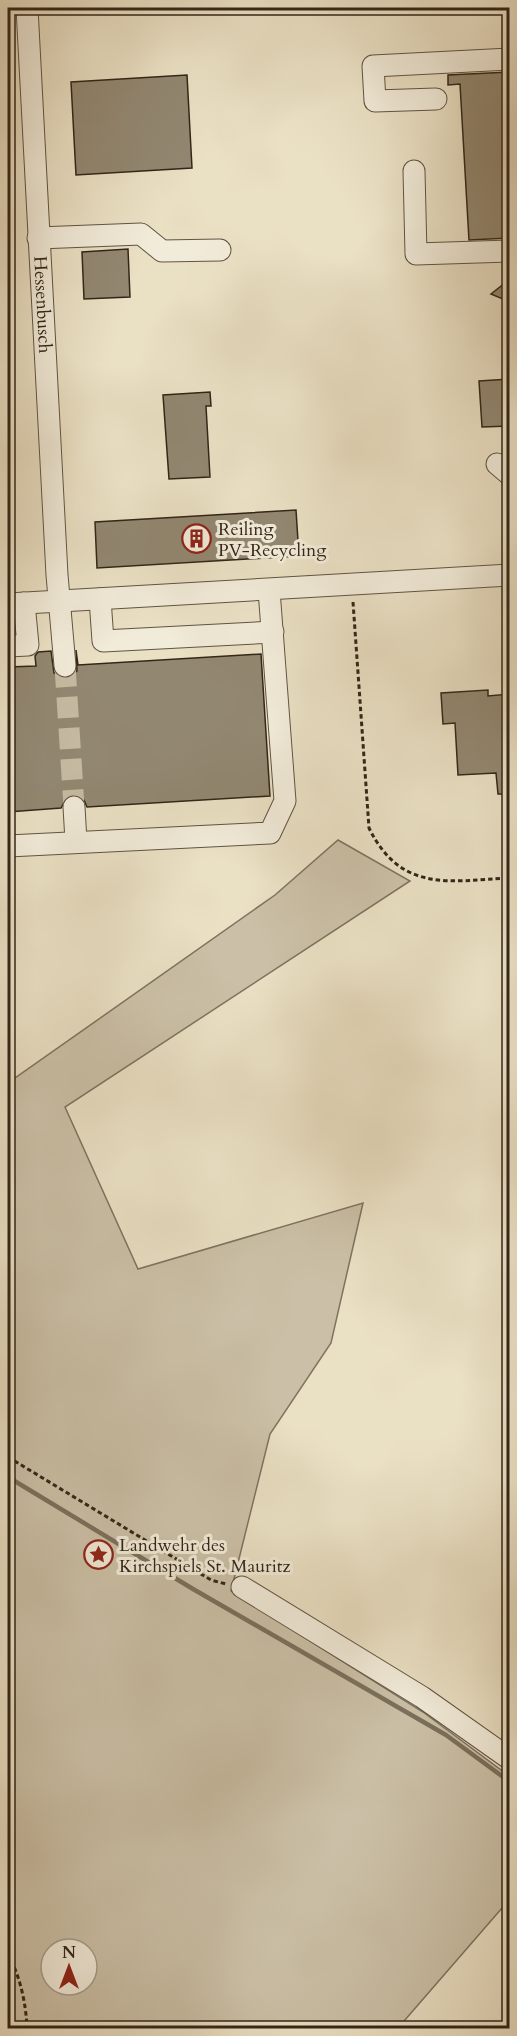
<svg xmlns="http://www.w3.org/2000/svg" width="517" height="2036" font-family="Cardo,serif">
<rect width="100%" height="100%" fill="#eae0c4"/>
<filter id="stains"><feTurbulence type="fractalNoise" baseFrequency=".00333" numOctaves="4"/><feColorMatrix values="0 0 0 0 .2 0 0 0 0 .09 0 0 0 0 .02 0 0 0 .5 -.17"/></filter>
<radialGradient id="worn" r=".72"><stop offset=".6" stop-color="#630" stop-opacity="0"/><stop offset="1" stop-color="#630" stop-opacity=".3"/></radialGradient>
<path fill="#cbc0a7" stroke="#7e7360" stroke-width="1.5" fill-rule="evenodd" d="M 338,840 L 410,881 L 65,1107 L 138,1269 L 363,1203 L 331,1343 L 270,1434 L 231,1591 L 423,1712 L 509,1776 L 509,1900 L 398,2028 L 8,2028 L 8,1083 L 275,895 ZM 51,1949 L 87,1949 L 87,1985 L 51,1985 Z"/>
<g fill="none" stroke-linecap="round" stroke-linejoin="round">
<path stroke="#7b705c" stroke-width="4.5" d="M 8,1477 L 193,1589 L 446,1735 L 510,1782"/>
</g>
<path fill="#928771" stroke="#322618" stroke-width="1.5" d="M 510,72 L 510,238 L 469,240 L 460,84 L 448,85 L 448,75 Z
M 187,75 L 192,168 L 76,175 L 71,82 Z
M 128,249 L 130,297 L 84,299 L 82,252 Z
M 510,279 L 510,302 L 491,294 Z
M 510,379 L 510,426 L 482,427 L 479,381 Z
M 210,392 L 211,406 L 206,406 L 210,477 L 169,479 L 163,395 Z
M 296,510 L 299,556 L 97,568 L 95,522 Z
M 76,650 L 78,665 L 261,654 L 270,796 L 87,807 L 84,800 L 74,794 L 67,797 L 61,808 L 8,812 L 8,667 L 36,666 L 35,656 L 38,652 L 51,651 L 54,673 L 67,679 L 77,671 Z
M 488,690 L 488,696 L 510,694 L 510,794 L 498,794 L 496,773 L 458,775 L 455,723 L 443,724 L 441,693 Z"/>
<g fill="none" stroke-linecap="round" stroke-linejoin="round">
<path stroke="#c5bba2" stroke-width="21" stroke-dasharray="21 10" stroke-linecap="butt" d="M 65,666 L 74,807"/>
<defs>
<g id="minor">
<path id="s1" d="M 27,8 L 57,575 L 65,666"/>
<path d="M 436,99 L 375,101 L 373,66 L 510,59"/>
<path d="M 414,171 L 416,254 L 510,251"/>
<path d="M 38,238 L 141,234 L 162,251 L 220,250"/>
<path d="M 497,464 L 510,475"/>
<path d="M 100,599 L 103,641 L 273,632"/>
<path d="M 8,604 L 510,575"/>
<path d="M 8,646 L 28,645 L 24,603"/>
<path d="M 74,807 L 76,841"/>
<path d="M 8,846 L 270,833 L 285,801 L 269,590"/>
<path d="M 242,1587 L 422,1697 L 510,1759"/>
</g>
</defs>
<use href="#minor" stroke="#605443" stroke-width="23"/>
<path stroke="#322618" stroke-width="3" stroke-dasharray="4.5 3" stroke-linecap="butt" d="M 353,602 L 369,828 C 401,893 449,881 510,878
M 8,1457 L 211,1580 L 226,1584
M 8,1954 C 20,1976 26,2003 27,2028"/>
<use href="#minor" stroke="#f1ebd9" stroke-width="21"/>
</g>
<defs>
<symbol id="building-ring" viewBox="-11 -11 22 22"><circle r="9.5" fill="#f1ebd9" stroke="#8f2418" stroke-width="1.5"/><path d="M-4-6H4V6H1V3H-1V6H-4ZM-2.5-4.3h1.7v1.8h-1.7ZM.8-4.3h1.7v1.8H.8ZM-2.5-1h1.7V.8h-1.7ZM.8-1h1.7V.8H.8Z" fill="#8f2418"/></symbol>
<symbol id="sight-ring" viewBox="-11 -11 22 22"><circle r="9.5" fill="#f1ebd9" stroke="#8f2418" stroke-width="1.5"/><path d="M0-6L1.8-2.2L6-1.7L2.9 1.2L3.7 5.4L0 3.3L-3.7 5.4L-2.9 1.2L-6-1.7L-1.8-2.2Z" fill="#8f2418"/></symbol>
</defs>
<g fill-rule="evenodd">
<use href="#building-ring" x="180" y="522" width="33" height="33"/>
<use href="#sight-ring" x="82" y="1538" width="33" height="33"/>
</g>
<g text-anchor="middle" stroke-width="6" stroke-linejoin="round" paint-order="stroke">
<g font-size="18" fill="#322618" stroke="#f1ebd9">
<text dy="6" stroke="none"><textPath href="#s1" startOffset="297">Hessenbusch</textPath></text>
</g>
<g font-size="18" fill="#322618" stroke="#f1ebd9" text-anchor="start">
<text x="218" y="535">Reiling<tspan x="218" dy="21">PV-Recycling</tspan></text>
<text x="119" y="1551">Landwehr des<tspan x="119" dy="21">Kirchspiels St. Mauritz</tspan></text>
</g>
</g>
<rect width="517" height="2036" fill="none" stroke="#eae0c4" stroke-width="30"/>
<rect x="9" y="9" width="499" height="2018" fill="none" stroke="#322618" stroke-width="3"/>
<rect x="15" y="15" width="487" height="2006" fill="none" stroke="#322618" stroke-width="1.5"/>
<g transform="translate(69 1967)"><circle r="28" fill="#f1ebd9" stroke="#a59c8c" stroke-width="1.5"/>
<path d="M0-4.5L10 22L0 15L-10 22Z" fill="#8f2418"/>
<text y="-9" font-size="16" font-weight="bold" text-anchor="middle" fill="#322618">N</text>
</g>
<rect width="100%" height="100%" filter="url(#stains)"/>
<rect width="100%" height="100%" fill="url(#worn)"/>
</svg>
